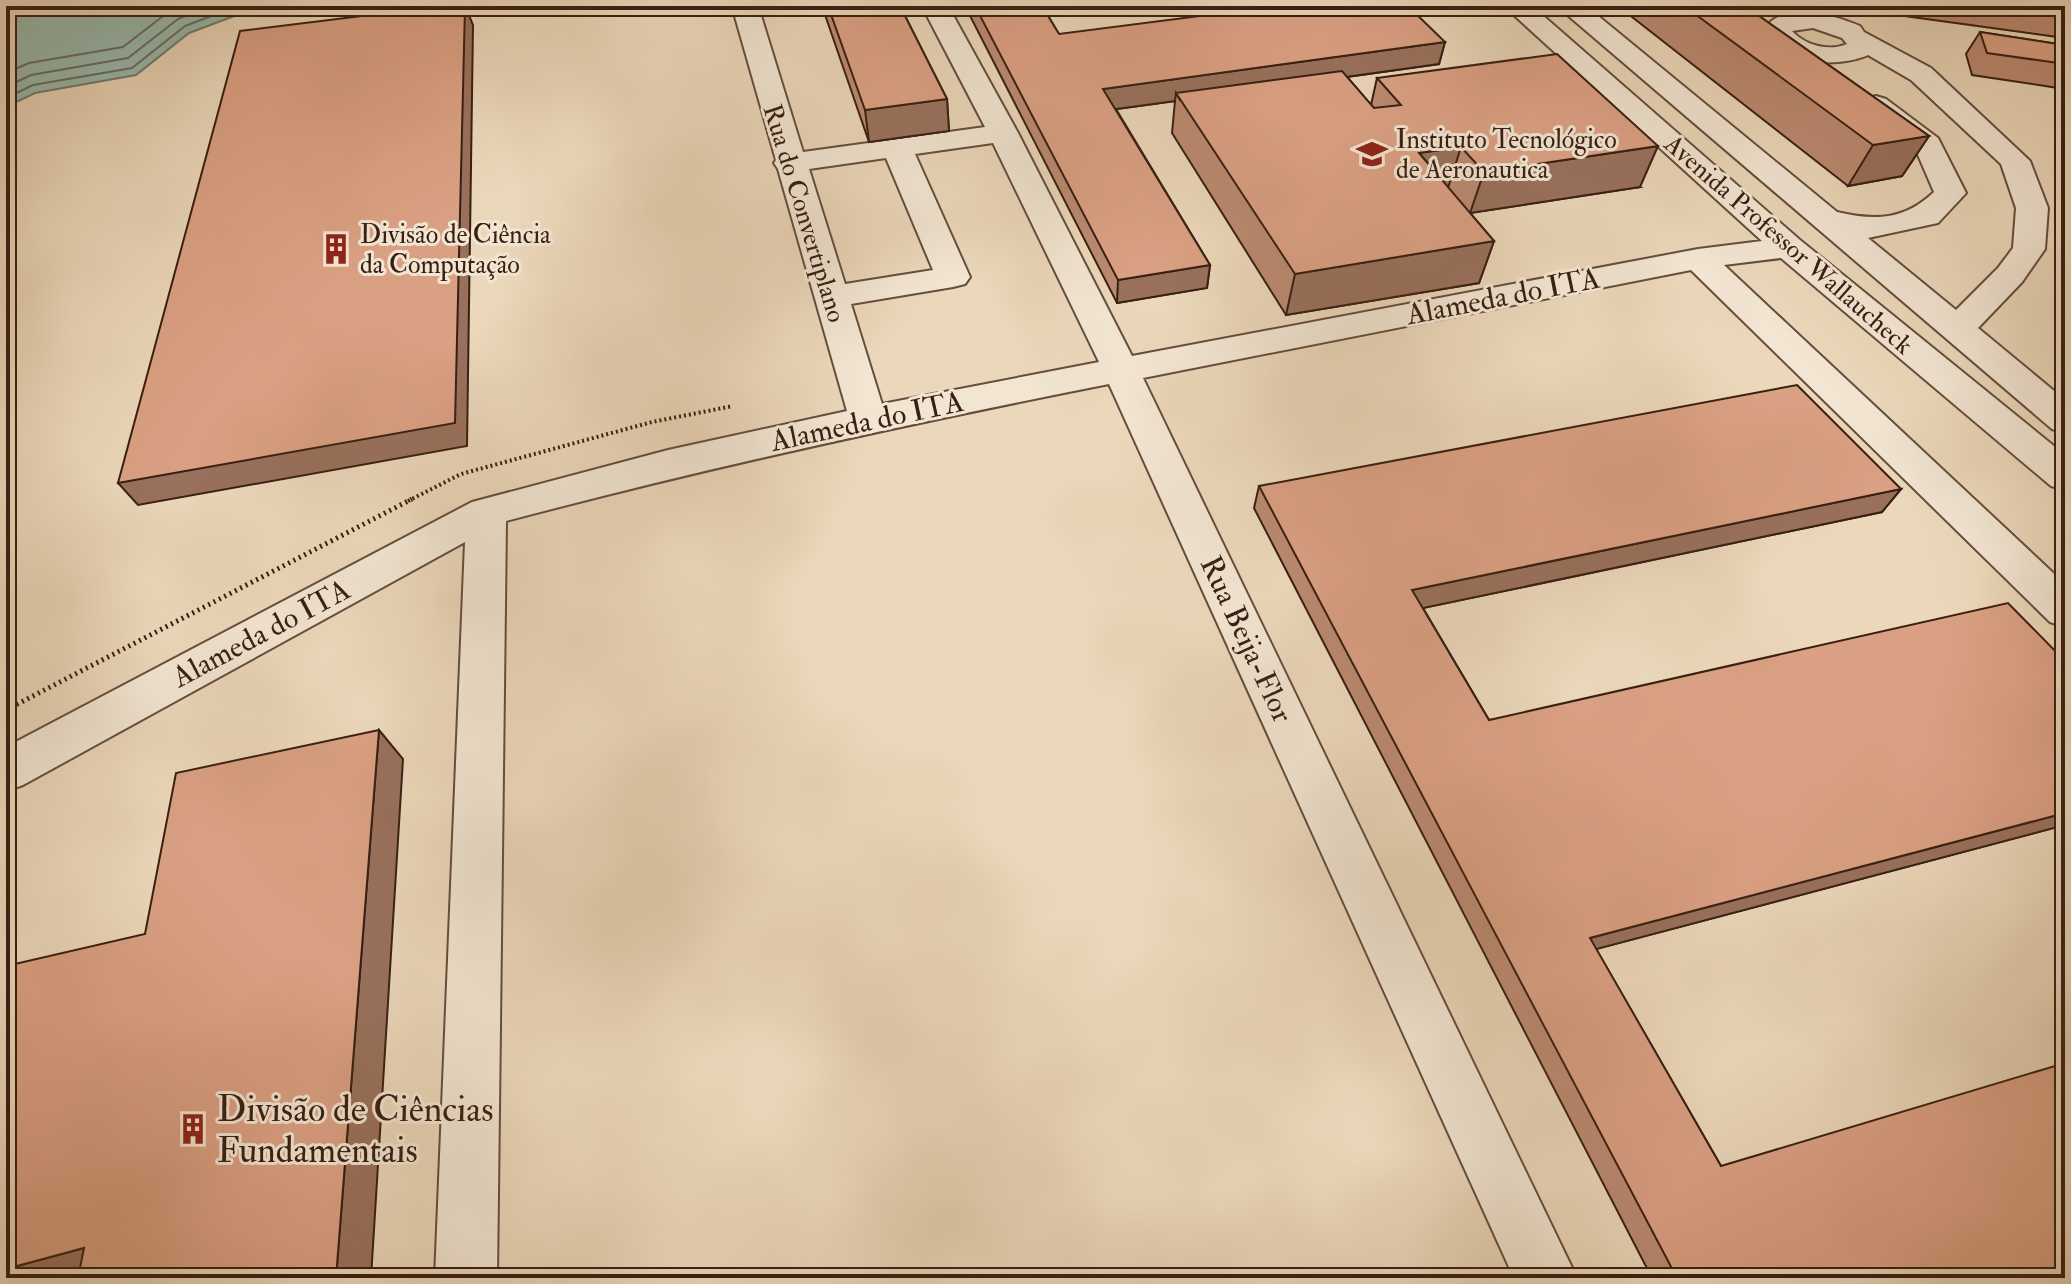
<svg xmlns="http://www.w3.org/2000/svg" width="2071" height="1284" font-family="'IM FELL Double Pica',serif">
<rect width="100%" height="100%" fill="#ebd7ba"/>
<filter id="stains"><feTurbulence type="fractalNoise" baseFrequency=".0025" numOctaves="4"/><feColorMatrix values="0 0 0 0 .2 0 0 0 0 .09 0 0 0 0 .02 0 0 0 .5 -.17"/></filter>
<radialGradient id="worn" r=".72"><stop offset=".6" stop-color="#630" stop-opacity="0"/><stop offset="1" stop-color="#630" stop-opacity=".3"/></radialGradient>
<path fill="#98bab0" stroke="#727c71" stroke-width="2" d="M 6,6 L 261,6 L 189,33 L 136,75 L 35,93 L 6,107 Z"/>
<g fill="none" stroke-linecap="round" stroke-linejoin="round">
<path stroke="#686c62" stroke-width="2" d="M 6,73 L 29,63 L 123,47 L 176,6
M 6,87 L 31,75 L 128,58 L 178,19 L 210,6
M 6,98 L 33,85 L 132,68 L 185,26 L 238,6"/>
<defs>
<path id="minor" d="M 732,6 L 758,6 L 803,152 L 985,127 L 922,6 L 948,6 L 1018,133 L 1132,356 L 1698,249 L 1762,241 L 1504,6 L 1532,6 L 1800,240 L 2065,455 L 2065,490 L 2051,486 L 1781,258 L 1724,265 L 2065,584 L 2065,627 L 2050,622 L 1691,270 L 1143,378 L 1577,1278 L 1514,1278 L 1109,384 C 907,424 706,468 506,521 L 497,1278 L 435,1278 L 465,542 L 23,785 L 6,791 L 6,747 L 472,502 L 668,450 L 847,411 L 778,169 L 774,163 L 776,160 ZM 993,143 L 1099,362 L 882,404 L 851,304 L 953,287 L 965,284 L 970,277 L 915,154 ZM 886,158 L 933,270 L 845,284 L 809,169 Z
M 1557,6 L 1586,6 L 1837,212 C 1875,221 1905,220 1934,192 L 1915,148 L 1866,111 L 1862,105 L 1866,99 L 1876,96 L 1886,99 L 1938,138 L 1966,193 L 1938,223 L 1868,238 L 1956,310 L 1998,268 L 2013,248 L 2016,208 L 2001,164 L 1911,80 L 1868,55 C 1840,68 1772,67 1765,28 C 1785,0 1834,15 1860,26 L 1864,32 L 1931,68 L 2030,161 L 2048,208 L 2045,249 L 2022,282 L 1978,328 L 2065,400 L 2065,433 L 2052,429 ZM 1813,28 L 1842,38 L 1847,44 C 1828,52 1805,45 1792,31 Z"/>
</defs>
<use href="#minor" stroke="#654d3d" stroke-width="4"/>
<path stroke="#381f13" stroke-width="4" stroke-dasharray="2 3" stroke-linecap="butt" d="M 408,501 L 461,474 L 652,422 L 733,406"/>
<path stroke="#381f13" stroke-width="5" stroke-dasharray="2 4" stroke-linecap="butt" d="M 6,710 L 412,499"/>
<use href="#minor" fill="#f2e5d2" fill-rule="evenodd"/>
</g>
<path fill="#bb8a71" stroke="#381f13" stroke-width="2" d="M 822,6 L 900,6 L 947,99 L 949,131 L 869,142 Z
M 965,6 L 1042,6 L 1059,34 L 1445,42 L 1439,64 L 1347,77 L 1371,105 L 1377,78 L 1640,187 L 1470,213 L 1494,241 L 1479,283 L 1286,315 L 1172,133 L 1175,101 L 1116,109 L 1210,265 L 1207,288 L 1117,303 Z
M 1618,6 L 1745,6 L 1929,136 L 1902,176 L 1848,186 Z
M 1882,6 L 2065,6 L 2065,38 L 1883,13 Z
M 1980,32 L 2065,45 L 2065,89 L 1972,75 L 1966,54 Z
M 1259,486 L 1901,489 L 1882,512 L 1423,608 L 1489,720 L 2065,661 L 2065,825 L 1596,949 L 1721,1166 L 2065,1278 L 1652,1278 L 1254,508 Z"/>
<path fill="#99705c" stroke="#381f13" stroke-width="2" d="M 465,6 L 473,25 L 467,446 L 138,505 L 118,483 Z
M 1445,42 L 1439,64 L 1180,100 L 1176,93 L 1175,101 L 1102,111 L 1103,89 Z
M 947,99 L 949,131 L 869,142 L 865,110 Z
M 1929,136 L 1902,176 L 1848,186 L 1873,145 Z
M 1658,146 L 1640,187 L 1470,213 L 1484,172 Z
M 1461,147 L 1448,188 L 1419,153 Z
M 1494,241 L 1479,283 L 1286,315 L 1295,274 Z
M 1210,265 L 1207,288 L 1117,303 L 1118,280 Z
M 1901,489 L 1882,512 L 1404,612 L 1412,590 Z
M 379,730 L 403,759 L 371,1278 L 336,1278 Z
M 2065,813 L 2065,825 L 1574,955 L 1590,938 Z
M 84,1248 L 130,1260 L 65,1278 L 6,1278 L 6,1269 Z"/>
<path fill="#daa083" stroke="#381f13" stroke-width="2" d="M 443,6 L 465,6 L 455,423 L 118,483 L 240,31 Z
M 828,6 L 900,6 L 947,99 L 865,110 Z
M 975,6 L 1042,6 L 1059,34 L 1277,6 L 1408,6 L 1445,42 L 1103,89 L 1210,265 L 1118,280 Z
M 1684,6 L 1745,6 L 1929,136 L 1873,145 Z
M 2002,6 L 2065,6 L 2065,15 Z
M 1980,32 L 2065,45 L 2065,64 L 1987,53 Z
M 1557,54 L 1658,146 L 1484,172 L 1461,147 L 1419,153 L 1494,241 L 1295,274 L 1176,93 L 1342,71 L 1374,108 L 1401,105 L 1377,78 Z
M 1797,385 L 1901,489 L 1412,590 L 1489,720 L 2008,603 L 2065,661 L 2065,813 L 1590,938 L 1721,1166 L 2065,1063 L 2065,1278 L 1677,1278 L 1259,486 Z
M 379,730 L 336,1278 L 78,1278 L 84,1248 L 6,1269 L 6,966 L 145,934 L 176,773 Z"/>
<defs>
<symbol id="university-bare" viewBox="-9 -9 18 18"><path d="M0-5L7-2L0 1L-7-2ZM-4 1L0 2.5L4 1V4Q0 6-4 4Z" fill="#8f2418" stroke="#f2e5d2" stroke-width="2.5" paint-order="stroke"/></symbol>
<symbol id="building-bare" viewBox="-9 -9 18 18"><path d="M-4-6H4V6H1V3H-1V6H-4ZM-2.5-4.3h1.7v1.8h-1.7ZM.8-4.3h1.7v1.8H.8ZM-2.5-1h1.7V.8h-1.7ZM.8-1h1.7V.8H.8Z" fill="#8f2418" stroke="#f2e5d2" stroke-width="2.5" paint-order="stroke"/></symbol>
</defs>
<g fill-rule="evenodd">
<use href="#university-bare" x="1350" y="132" width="44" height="44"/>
<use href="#building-bare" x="314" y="227" width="44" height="44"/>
<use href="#building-bare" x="171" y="1107" width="44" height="44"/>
</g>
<g text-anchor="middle" stroke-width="6" stroke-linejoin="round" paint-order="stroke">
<g font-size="26" fill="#381f13" stroke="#f2e5d2" text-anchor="start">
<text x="1396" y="148">Instituto Tecnológico<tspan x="1396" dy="30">de Aeronautica</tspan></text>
<text x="360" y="243">Divisão de Ciência<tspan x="360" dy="30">da Computação</tspan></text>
</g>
<g font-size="26" fill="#381f13" stroke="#f2e5d2">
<text transform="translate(805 213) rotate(73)" y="9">Rua do Convertiplano</text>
<text transform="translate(1789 244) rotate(41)" y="9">Avenida Professor Wallaucheck</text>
</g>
<g font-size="30" fill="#381f13" stroke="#f2e5d2">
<text transform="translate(1503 296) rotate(-11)" y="10">Alameda do ITA</text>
<text transform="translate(867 421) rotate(-12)" y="10">Alameda do ITA</text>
<text transform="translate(261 633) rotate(-28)" y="10">Alameda do ITA</text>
<text transform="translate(1247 639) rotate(65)" y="10">Rua Beija-Flor</text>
</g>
<g font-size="36" fill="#381f13" stroke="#f2e5d2" text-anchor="start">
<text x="217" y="1121">Divisão de Ciências<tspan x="217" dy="41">Fundamentais</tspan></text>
</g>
</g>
<rect width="2071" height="1284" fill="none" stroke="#ebd7ba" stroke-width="32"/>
<rect x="8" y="8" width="2055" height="1268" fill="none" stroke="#381f13" stroke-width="4"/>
<rect x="16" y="16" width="2039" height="1252" fill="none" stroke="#381f13" stroke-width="2"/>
<rect width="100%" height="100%" filter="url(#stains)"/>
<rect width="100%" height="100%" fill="url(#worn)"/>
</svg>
